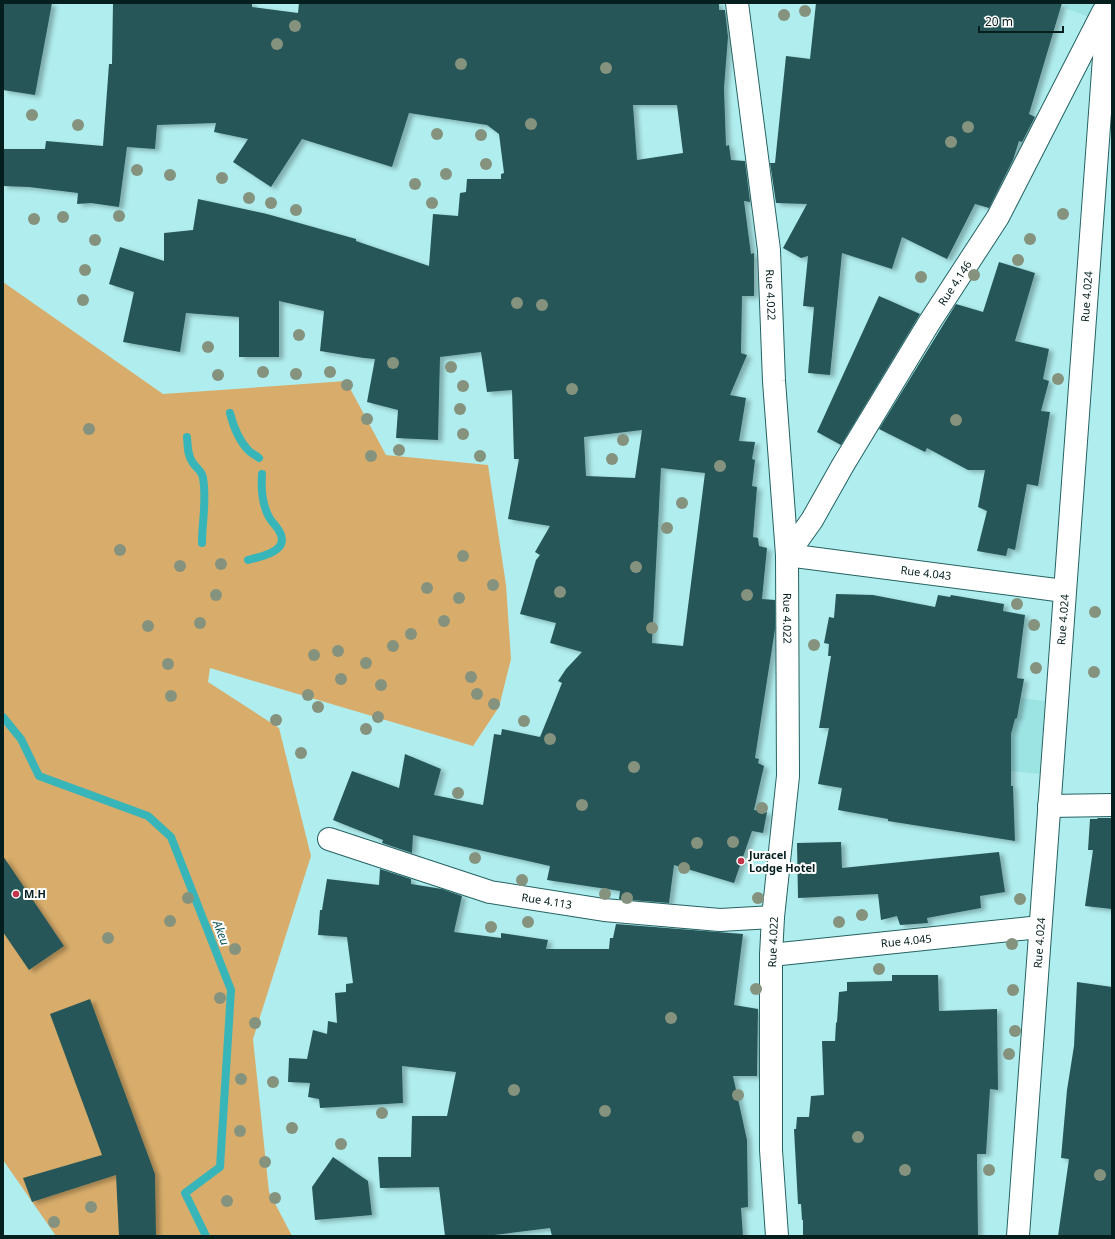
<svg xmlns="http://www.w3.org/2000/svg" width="1115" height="1239" font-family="'Noto Sans',sans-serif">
<defs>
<filter id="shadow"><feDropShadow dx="4.5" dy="2.5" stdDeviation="2" flood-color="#0004"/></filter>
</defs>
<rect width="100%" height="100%" fill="#b0edee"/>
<path fill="#9ce3e4" d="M 1066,3 L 1095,3 L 1089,17 L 1065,8 Z
M 1021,698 L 1045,701 L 1040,774 L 1011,771 L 1011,734 L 1015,719 L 1017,718 Z"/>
<path fill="#d8ad6b" d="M 3,282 L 163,394 L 346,381 L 386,455 L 488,465 L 506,585 L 511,659 L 499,707 L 473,746 L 210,668 L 208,682 L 279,728 L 311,856 L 253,1039 L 269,1192 L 292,1236 L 56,1236 L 3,1160 Z"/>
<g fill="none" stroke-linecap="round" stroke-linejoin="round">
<path stroke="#38b5b8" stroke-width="8" d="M 230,413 C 233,425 239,441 249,451 C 252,454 256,455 259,458
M 187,437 C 188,446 187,455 193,463 C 197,469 202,471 203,478 C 207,500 202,522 202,543
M 248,560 C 258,557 269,556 277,549 C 281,546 283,541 281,535 C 279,528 272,523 269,517 C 262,504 261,488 262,474
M 3,717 L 21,739 L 39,776 L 148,816 L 171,837 L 231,990 L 220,1167 L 185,1193 L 206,1236"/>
</g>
<path fill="#265759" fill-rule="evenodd" filter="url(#shadow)" d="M 3,3 L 52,3 L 35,95 L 3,90 Z
M 113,3 L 252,3 L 252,7 L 298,13 L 299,3 L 719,3 L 719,10 L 725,10 L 728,37 L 724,88 L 726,146 L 729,145 L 731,160 L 745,161 L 750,202 L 744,201 L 751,254 L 754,253 L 754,296 L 742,296 L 741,353 L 747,355 L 730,395 L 746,398 L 739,441 L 755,442 L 752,459 L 755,460 L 752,486 L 757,487 L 753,537 L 758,538 L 759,546 L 767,548 L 762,599 L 775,600 L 775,629 L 755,758 L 759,759 L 758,763 L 764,766 L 754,810 L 767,812 L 763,833 L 752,831 L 734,883 L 674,865 L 669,903 L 619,899 L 620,891 L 547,880 L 550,866 L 413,835 L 412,853 L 382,843 L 383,840 L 333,820 L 352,771 L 399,788 L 405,754 L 441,769 L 434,795 L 483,805 L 494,734 L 501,735 L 502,729 L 540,737 L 562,683 L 558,681 L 566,669 L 582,652 L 550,643 L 556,623 L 520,614 L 536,560 L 540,555 L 535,552 L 550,526 L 508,519 L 519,459 L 514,459 L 512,390 L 487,392 L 481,352 L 440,357 L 438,440 L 396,438 L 398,410 L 367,402 L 375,359 L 364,358 L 320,351 L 324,311 L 279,301 L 279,357 L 239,357 L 239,317 L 186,313 L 180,352 L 123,342 L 134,292 L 109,284 L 120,247 L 164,261 L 164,233 L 193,230 L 198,199 L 267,214 L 356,239 L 356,241 L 429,266 L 433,214 L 458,216 L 460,193 L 466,192 L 467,179 L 501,179 L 501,174 L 504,173 L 499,134 L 487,125 L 409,113 L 392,167 L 302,139 L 271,187 L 233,162 L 248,139 L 214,132 L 216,123 L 157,125 L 155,149 L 127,147 L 119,207 L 91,203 L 77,204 L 78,193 L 29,187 L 3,186 L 3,149 L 45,149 L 46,141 L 103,146 L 109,64 L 112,64 ZM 633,105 L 677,105 L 683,153 L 637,160 ZM 642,430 L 635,478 L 586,476 L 584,437 ZM 661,468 L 705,473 L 683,646 L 652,643 Z
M 816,3 L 1062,3 L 1029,114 L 1035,117 L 1022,142 L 1019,141 L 1013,160 L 989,208 L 975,204 L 947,259 L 902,237 L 892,269 L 842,253 L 830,375 L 808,373 L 814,307 L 803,306 L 808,256 L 801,258 L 783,248 L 807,204 L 776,203 L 770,163 L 775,163 L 786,56 L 810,59 Z
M 999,262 L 1035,273 L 1015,341 L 1049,349 L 1043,379 L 1049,381 L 1041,411 L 1050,412 L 1038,486 L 1027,484 L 1015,550 L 1008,548 L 1006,556 L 977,551 L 987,511 L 978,507 L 985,470 L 968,470 L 927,448 L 925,452 L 879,429 L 956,304 L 983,312 Z
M 879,296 L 920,314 L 841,445 L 817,432 Z
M 836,594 L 873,595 L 935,607 L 938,595 L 950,597 L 951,595 L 1004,604 L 1003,611 L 1025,615 L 1017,678 L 1024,679 L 1017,718 L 1015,719 L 1011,734 L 1011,786 L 1013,786 L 1015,841 L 888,821 L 888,819 L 838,810 L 842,788 L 818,784 L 829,728 L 819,728 L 831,656 L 828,656 L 829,644 L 824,643 L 829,617 L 834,618 Z
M 1098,818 L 1112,818 L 1112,909 L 1085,906 L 1093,850 L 1088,850 L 1090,819 L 1097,819 Z
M 841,842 L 842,868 L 999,852 L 1005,892 L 980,896 L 981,908 L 927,918 L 928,923 L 900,925 L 897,916 L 881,920 L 878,894 L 798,898 L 797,843 Z
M 3,856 L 64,946 L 29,970 L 3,932 Z
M 380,869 L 411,879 L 411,884 L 442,889 L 462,896 L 454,932 L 501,938 L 501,933 L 548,940 L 546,949 L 609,949 L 610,938 L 613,938 L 616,924 L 743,934 L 734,1005 L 758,1009 L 757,1076 L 733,1076 L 747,1140 L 748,1207 L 741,1208 L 743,1236 L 552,1236 L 550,1228 L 486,1236 L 445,1236 L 439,1187 L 380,1188 L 378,1157 L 411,1157 L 412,1116 L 447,1116 L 456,1072 L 402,1066 L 403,1103 L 320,1108 L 319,1099 L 308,1097 L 310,1083 L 288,1082 L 289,1058 L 307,1059 L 313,1030 L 327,1034 L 328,1021 L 337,1023 L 335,993 L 346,992 L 346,984 L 353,983 L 347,937 L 318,935 L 320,910 L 322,910 L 327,879 L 379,885 Z
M 892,975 L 938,975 L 939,1011 L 997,1009 L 998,1090 L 990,1089 L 986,1154 L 977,1154 L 978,1236 L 803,1236 L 803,1220 L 802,1220 L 801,1204 L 798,1204 L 794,1129 L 796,1129 L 797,1117 L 809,1117 L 811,1096 L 824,1095 L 822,1041 L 835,1041 L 836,1023 L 837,1022 L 839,992 L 847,991 L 847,982 L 892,981 Z
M 1077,982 L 1112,987 L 1112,1236 L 1058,1236 L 1069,1159 L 1061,1158 L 1067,1090 L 1074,1046 Z
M 90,999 L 155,1174 L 156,1236 L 119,1236 L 116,1175 L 32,1202 L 23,1178 L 102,1155 L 50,1014 Z
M 333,1157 L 368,1181 L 372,1215 L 315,1220 L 312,1187 Z"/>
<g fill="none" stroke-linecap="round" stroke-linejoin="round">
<defs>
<g id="minor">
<path id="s1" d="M 737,3 L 769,250 L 774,381 L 787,555 L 788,776 L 773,917 L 771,955 L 771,1150 L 777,1236"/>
<path id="s2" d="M 1064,591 L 787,555 L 812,520 L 843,465 L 929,323 L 998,217 L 1103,12"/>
<path d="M 1049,806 L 1112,805"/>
<path id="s3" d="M 329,839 L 490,892 L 604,910 L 720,920 L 773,917"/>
<path id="s4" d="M 771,955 L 1040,927"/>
<path id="s5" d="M 1018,1236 L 1108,3"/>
</g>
</defs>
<use href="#minor" stroke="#256263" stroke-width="24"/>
<use href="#minor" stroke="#fff" stroke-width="22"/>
</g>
<g fill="#85937e">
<circle cx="805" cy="11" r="6"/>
<circle cx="784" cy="15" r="6"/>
<circle cx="295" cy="26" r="6"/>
<circle cx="277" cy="44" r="6"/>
<circle cx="461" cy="64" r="6"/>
<circle cx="606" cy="68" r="6"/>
<circle cx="32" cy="115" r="6"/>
<circle cx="531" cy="124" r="6"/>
<circle cx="78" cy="125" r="6"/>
<circle cx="968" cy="127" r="6"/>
<circle cx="437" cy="134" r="6"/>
<circle cx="481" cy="135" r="6"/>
<circle cx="951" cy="142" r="6"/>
<circle cx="486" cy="164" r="6"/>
<circle cx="137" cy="170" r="6"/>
<circle cx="446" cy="174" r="6"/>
<circle cx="170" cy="175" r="6"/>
<circle cx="222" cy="178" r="6"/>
<circle cx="415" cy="184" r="6"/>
<circle cx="249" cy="198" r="6"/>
<circle cx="271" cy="203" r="6"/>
<circle cx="432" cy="203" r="6"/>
<circle cx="296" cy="210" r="6"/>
<circle cx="1063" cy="214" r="6"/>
<circle cx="119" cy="216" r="6"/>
<circle cx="63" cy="217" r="6"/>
<circle cx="34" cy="219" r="6"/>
<circle cx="1030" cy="239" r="6"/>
<circle cx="95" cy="240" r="6"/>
<circle cx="1018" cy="260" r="6"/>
<circle cx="85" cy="270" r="6"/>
<circle cx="974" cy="275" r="6"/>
<circle cx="921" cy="277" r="6"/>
<circle cx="83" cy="300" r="6"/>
<circle cx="517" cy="303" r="6"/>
<circle cx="542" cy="305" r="6"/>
<circle cx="299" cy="335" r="6"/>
<circle cx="208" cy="347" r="6"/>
<circle cx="393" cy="363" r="6"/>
<circle cx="451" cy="367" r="6"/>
<circle cx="263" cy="372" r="6"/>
<circle cx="330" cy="372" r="6"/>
<circle cx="296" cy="374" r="6"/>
<circle cx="218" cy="375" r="6"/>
<circle cx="1058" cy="379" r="6"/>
<circle cx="347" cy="385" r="6"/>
<circle cx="463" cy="386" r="6"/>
<circle cx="572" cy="389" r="6"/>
<circle cx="460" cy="409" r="6"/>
<circle cx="367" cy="419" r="6"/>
<circle cx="956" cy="420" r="6"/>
<circle cx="89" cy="429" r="6"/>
<circle cx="463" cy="434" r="6"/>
<circle cx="623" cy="440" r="6"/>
<circle cx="399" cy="450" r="6"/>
<circle cx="371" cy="456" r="6"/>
<circle cx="480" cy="456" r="6"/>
<circle cx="612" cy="459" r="6"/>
<circle cx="720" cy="466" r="6"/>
<circle cx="682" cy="503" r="6"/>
<circle cx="667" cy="528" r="6"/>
<circle cx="120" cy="550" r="6"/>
<circle cx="463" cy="556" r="6"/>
<circle cx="221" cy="564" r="6"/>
<circle cx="180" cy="566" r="6"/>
<circle cx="636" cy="567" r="6"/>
<circle cx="493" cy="585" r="6"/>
<circle cx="427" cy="588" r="6"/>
<circle cx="560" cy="592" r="6"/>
<circle cx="216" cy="595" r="6"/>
<circle cx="747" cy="595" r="6"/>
<circle cx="459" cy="598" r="6"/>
<circle cx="1017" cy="604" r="6"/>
<circle cx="1095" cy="612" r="6"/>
<circle cx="444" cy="621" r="6"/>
<circle cx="200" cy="623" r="6"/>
<circle cx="1034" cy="625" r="6"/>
<circle cx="148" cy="626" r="6"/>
<circle cx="652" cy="628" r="6"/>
<circle cx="411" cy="634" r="6"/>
<circle cx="814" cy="645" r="6"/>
<circle cx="393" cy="646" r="6"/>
<circle cx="338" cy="651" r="6"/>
<circle cx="314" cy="655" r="6"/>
<circle cx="366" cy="663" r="6"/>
<circle cx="168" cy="664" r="6"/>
<circle cx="1036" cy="668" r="6"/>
<circle cx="1094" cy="672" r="6"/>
<circle cx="471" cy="677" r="6"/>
<circle cx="341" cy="679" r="6"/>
<circle cx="381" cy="685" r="6"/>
<circle cx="477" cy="694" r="6"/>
<circle cx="308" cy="695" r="6"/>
<circle cx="171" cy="696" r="6"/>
<circle cx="494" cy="704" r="6"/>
<circle cx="318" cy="707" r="6"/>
<circle cx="378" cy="717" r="6"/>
<circle cx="276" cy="720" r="6"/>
<circle cx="524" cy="721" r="6"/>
<circle cx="366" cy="729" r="6"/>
<circle cx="550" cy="739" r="6"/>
<circle cx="301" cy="753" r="6"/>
<circle cx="634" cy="767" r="6"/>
<circle cx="458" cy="793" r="6"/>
<circle cx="582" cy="805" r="6"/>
<circle cx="762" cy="808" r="6"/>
<circle cx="733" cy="842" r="6"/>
<circle cx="697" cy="843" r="6"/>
<circle cx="475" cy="858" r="6"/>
<circle cx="684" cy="868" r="6"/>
<circle cx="522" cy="880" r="6"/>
<circle cx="605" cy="894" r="6"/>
<circle cx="188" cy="898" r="6"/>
<circle cx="627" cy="898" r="6"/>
<circle cx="758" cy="898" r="6"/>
<circle cx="1020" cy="899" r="6"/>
<circle cx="862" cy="915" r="6"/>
<circle cx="170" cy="921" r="6"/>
<circle cx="528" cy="922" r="6"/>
<circle cx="839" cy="922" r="6"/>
<circle cx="491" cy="927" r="6"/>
<circle cx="108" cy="938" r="6"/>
<circle cx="1012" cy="944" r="6"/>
<circle cx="235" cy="949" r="6"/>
<circle cx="879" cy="969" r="6"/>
<circle cx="756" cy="989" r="6"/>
<circle cx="1013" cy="990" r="6"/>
<circle cx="220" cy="998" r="6"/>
<circle cx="671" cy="1018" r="6"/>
<circle cx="255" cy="1023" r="6"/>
<circle cx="1015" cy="1031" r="6"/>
<circle cx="1009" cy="1054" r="6"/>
<circle cx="241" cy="1079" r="6"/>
<circle cx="273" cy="1082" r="6"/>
<circle cx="514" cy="1090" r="6"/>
<circle cx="738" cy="1095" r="6"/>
<circle cx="605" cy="1111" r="6"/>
<circle cx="382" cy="1113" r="6"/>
<circle cx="292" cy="1128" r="6"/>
<circle cx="240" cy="1131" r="6"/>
<circle cx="858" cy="1137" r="6"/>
<circle cx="341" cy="1144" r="6"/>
<circle cx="265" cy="1162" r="6"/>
<circle cx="905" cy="1170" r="6"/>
<circle cx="989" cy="1170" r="6"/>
<circle cx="1100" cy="1175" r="6"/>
<circle cx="275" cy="1198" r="6"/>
<circle cx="227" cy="1201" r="6"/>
<circle cx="91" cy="1207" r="6"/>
<circle cx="54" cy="1222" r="6"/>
</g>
<g fill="#c43349" stroke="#fff" stroke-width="1.5">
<circle cx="741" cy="861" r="4"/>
<circle cx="16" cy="894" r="4"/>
</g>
<g text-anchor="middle" stroke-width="4" stroke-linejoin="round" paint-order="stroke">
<g font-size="11" fill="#051e1e" stroke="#fff">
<text dy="4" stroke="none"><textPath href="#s2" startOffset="599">Rue 4.146</textPath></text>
<text dy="4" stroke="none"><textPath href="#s1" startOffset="294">Rue 4.022</textPath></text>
<text dy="4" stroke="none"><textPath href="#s5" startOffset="942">Rue 4.024</textPath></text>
<text transform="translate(926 573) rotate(7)" y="4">Rue 4.043</text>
<text dy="4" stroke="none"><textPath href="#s1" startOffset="618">Rue 4.022</textPath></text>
<text dy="4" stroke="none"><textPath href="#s5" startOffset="618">Rue 4.024</textPath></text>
<text dy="4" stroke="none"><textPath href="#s3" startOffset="227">Rue 4.113</textPath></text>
<text dy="4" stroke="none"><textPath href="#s4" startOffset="136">Rue 4.045</textPath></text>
<text transform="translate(773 942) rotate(-88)" y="4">Rue 4.022</text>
<text dy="4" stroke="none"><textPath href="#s5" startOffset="294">Rue 4.024</textPath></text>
</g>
<g font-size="11" font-weight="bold" fill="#051e1e" stroke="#fff" text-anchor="start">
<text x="749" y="859">Juracel<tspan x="749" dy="13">Lodge Hotel</tspan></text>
<text x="24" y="898">M.H</text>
</g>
<g font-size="12" font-style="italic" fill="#185b5d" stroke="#fff">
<text transform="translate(221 933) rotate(69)" y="4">Akeu</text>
</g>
</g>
<rect width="1115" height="1239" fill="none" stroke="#051e1e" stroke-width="8"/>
<path d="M979 26v6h84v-6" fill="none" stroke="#051e1e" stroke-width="2"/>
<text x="985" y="26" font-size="12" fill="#051e1e" stroke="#ffffff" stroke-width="3" paint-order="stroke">20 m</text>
</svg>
